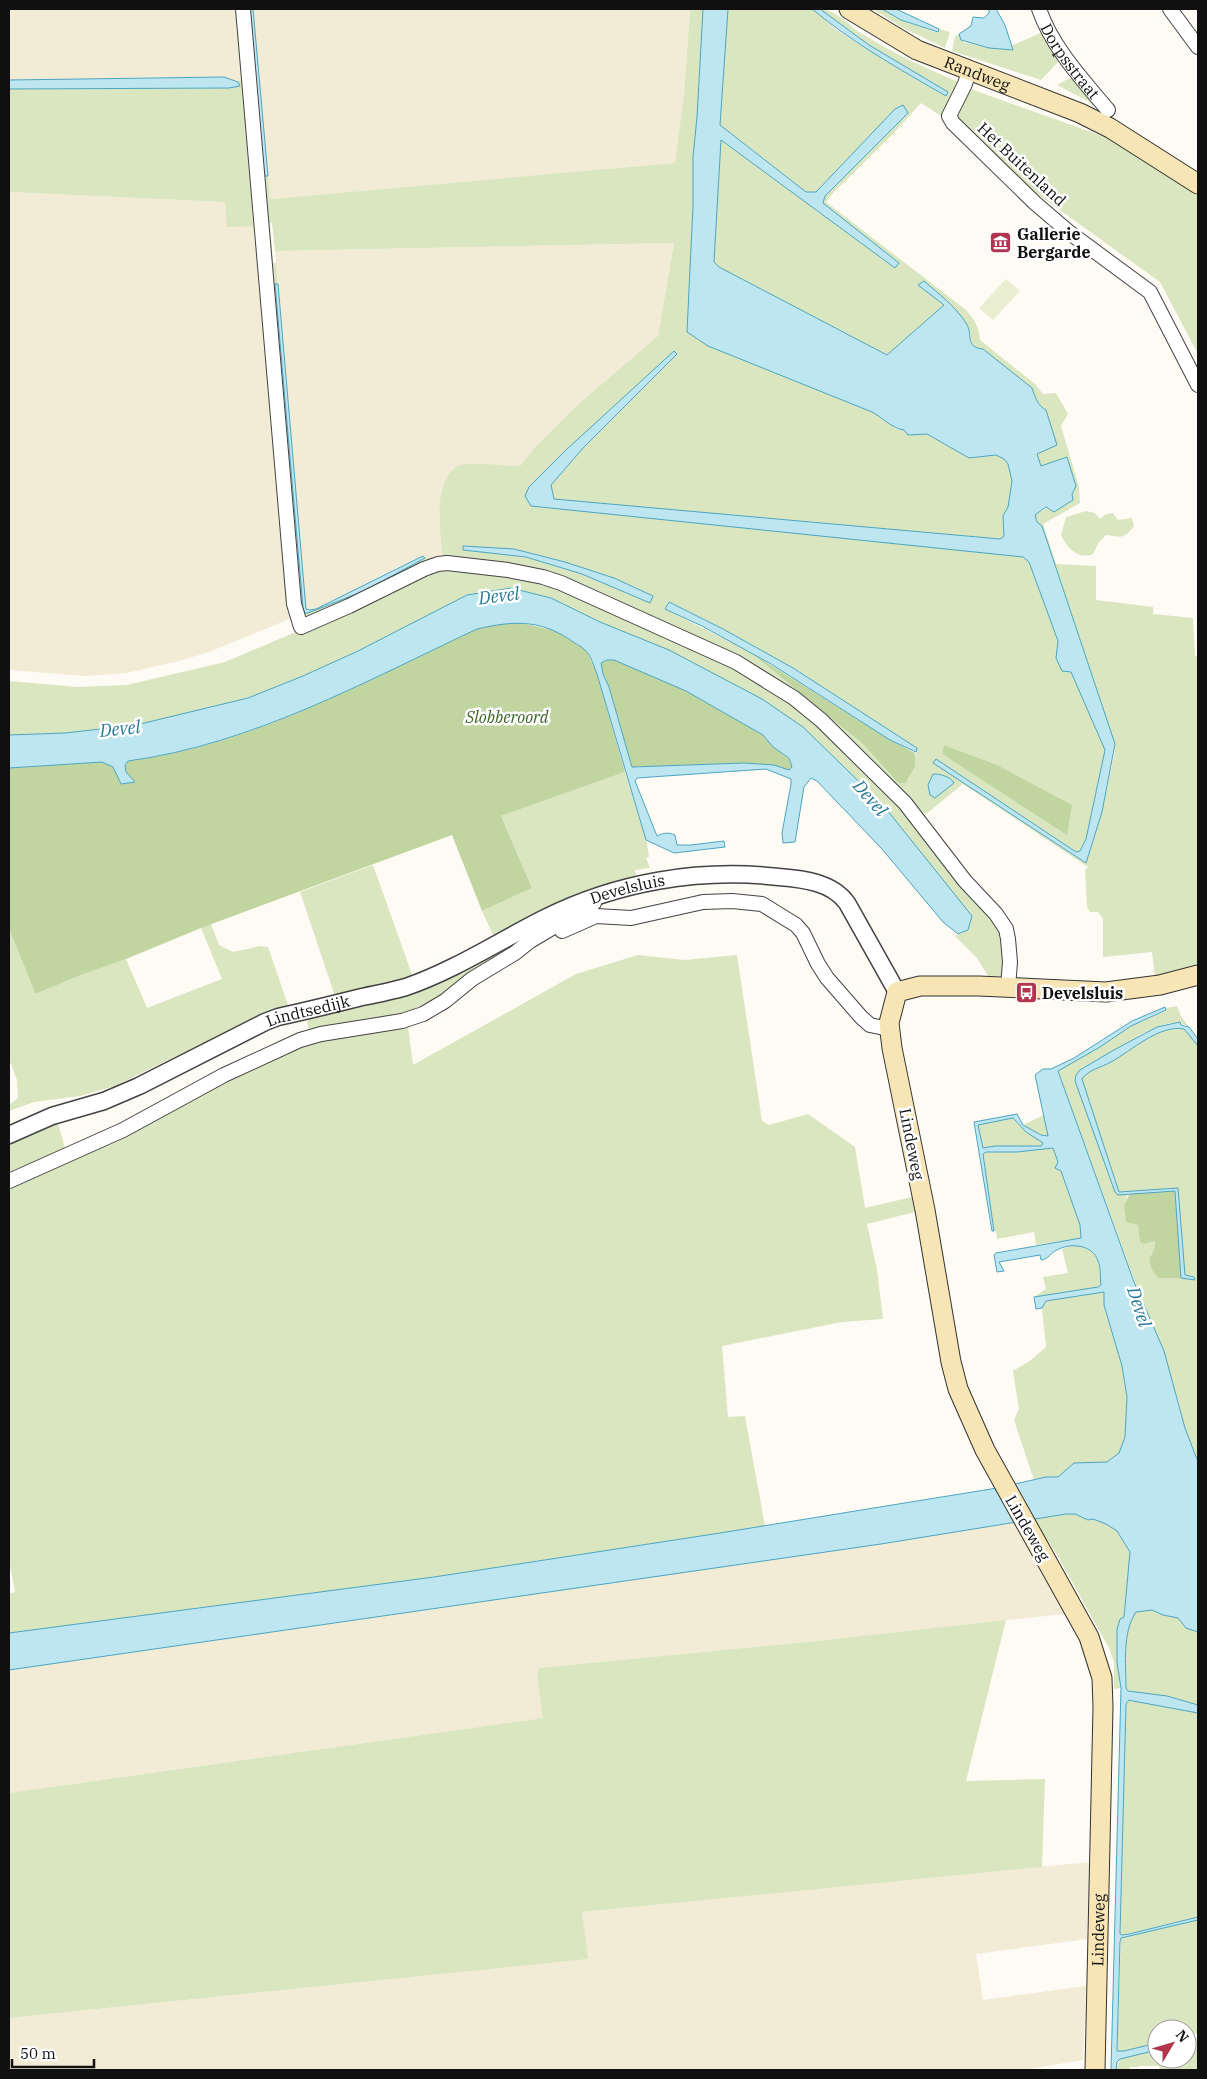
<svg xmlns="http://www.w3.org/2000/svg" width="1207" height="2079" font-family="'IBM Plex Serif',serif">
<rect width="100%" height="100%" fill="#fefaf4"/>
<path fill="#f2ebd5" d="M 9,9 L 239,9 L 247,79 L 236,81 L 224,77 L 115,78 L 9,80 Z
M 253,9 L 690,9 L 684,96 L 676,163 L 270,199 Z
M 9,192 L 226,202 L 259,226 L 291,618 L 287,620 L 209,652 L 179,661 L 126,673 L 86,676 L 9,670 Z
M 674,243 L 658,336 L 575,407 L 536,446 L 520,466 L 469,464 L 442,488 L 439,521 L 443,558 L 425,558 L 423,556 L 316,609 L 310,610 L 306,609 L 275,251 Z
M 1015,1522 L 1064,1614 L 816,1641 L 539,1668 L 537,1675 L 544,1718 L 9,1793 L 9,1670 L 881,1544 Z
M 1090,1862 L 1087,1939 L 976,1954 L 983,2000 L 1086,1986 L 1083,2060 L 1022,2070 L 9,2070 L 9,2018 L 587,1959 L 582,1912 Z"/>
<path fill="#dae6c0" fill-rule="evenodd" d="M 245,9 L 250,9 L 264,175 L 268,176 L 270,199 L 675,163 L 684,96 L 690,9 L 703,9 L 697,117 L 693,157 L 693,206 L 687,332 L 708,346 L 872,412 L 886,419 L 896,429 L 904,430 L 908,435 L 927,434 L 969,458 L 996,455 L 1004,459 L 1008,464 L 1012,481 L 1008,507 L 1003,516 L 1004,536 L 1001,539 L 554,499 L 551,485 L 584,447 L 676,355 L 566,450 L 531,506 L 1023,556 L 1029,562 L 1058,641 L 1056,659 L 1071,672 L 1105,750 L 1086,839 L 1080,851 L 1076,852 L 936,760 L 1086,863 L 1102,812 L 1115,751 L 1035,515 L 1072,494 L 1076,486 L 1067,458 L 1041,466 L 1036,454 L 1046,410 L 1042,407 L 1034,396 L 972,345 L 970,331 L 924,281 L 918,285 L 944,305 L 887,355 L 719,267 L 714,262 L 720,139 L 895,268 L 899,263 L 822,203 L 825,196 L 895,109 L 816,192 L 806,192 L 720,125 L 728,9 L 812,9 L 837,30 L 866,49 L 945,96 L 850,32 L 820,9 C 834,9 848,24 859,32 C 891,52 924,68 959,82 L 944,118 L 921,103 L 893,134 L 834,192 L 826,202 L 966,310 C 975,320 979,327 980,340 L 1035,384 L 1043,394 L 1056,393 L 1068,414 L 1061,426 L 1079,487 L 1080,503 L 1043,524 L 1056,564 L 1096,566 L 1096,600 L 1153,607 L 1153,614 L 1193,618 L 1195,656 L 1198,657 L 1198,966 L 1155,977 L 1152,952 L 1103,957 L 1103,919 L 1098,912 L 1090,912 L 1087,907 L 1085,870 L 1088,867 L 963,784 L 926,814 L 914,810 L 808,705 L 562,581 L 443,558 C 440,533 432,481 458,466 C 467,461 508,466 520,466 L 536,446 L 575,407 L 658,336 L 674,243 L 275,251 L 272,223 L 270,223 L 273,263 L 276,263 L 278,284 L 275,284 L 304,611 L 306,613 L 364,591 L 425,558 L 432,557 L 432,559 L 311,618 L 302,616 ZM 464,546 L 514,549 L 565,562 L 614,578 L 653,596 L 649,602 L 582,574 L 525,557 L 463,550 ZM 668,602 L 723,629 L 793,668 L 917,748 C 914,762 914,769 906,783 L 898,783 L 864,745 L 750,652 L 665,609 ZM 944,745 L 995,764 L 1067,834 L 942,754 Z
M 873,9 L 882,9 L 901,20 L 937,33 L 939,29 L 950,32 L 945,48 L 903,28 Z
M 1045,31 L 1061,59 L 1041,80 L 952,51 L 955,36 L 959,34 L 963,42 L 989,48 L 1013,50 L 1011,46 Z
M 247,79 L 259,226 L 227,227 L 225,202 L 9,192 L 9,89 L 229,88 L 238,83 L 236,81 Z
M 1068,79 L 1075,79 L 1107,119 L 1088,101 L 1057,85 Z
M 965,87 L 1108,138 L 1170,170 L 1198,189 L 1198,354 L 1160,282 L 1000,167 L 966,135 L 955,114 Z
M 1086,511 L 1095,513 L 1100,519 L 1106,514 L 1113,513 L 1118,520 L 1132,518 L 1134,526 C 1123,541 1120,536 1106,535 L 1099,542 L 1093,554 C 1078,560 1067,548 1061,535 L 1066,517 Z
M 435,566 L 538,578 L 719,655 L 818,721 L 886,785 L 984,904 L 1006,941 L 1003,976 L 988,976 L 977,958 L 955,936 L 963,933 L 971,916 L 883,805 L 600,622 L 551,598 L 511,588 L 467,595 L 358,651 L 303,676 L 248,698 L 136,725 L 65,733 L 9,735 L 9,681 L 77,687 L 127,685 L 225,662 L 324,620 Z
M 625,772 L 647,843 L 649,857 L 646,858 L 650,868 L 635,870 L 637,879 L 495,939 L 482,911 L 532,888 L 501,816 Z
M 373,865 L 414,980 L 336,999 L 300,892 Z
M 591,899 L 449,991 L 402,1015 L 309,1031 L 306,1015 L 408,990 Z
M 211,924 L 219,945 L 233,952 L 260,946 L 268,947 L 288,1005 L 240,1025 L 115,1086 L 80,1096 L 34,1102 L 9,1111 L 9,1105 L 18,1098 L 17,1080 L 9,1059 L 9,929 L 35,993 L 38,993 L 81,975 L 126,959 L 147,1008 L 222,979 L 201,928 Z
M 638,955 L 685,960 L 737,955 L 762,1121 L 769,1125 L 808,1114 L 855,1147 L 865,1208 L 916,1196 L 919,1211 L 867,1224 L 877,1270 L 883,1319 L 842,1322 L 722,1346 L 728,1417 L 745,1416 L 765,1526 L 434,1577 L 9,1633 L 9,1594 L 15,1592 L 9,1560 L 9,1189 L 92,1151 L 112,1144 L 233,1077 L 317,1040 L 408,1026 L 413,1065 L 576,974 Z
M 1177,1006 L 1181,1016 L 1189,1027 C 1186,1025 1181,1023 1179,1023 C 1155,1018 1094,1065 1075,1080 L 1118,1195 L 1128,1194 L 1124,1205 L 1138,1225 L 1144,1244 L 1155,1241 L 1154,1250 L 1150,1255 L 1181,1278 L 1194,1280 L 1185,1275 L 1178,1188 L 1119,1192 L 1082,1079 C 1088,1070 1103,1067 1112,1061 C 1131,1050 1161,1024 1184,1029 L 1198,1046 L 1198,1462 L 1185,1428 L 1178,1400 L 1058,1071 L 1100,1047 L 1131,1026 L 1166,1011 L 1167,1008 Z
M 1044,1115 L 1048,1136 L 1041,1135 L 1023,1125 Z
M 1013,1118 L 1026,1132 L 1043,1143 L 1041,1146 L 995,1146 L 983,1148 L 978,1125 Z
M 57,1120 L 65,1148 L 9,1172 L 9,1139 Z
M 1053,1148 L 1080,1225 L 1081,1238 L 1036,1245 L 1034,1232 L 997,1239 L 996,1231 L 994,1231 L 983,1154 L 986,1152 Z
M 1075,1245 C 1100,1251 1099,1262 1101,1285 L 1098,1287 L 1034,1297 L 1046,1289 L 1043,1277 L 1068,1273 L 1062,1249 Z
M 1104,1292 L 1104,1305 L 1122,1366 L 1127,1397 L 1125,1437 L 1119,1453 L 1107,1462 L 1074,1463 L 1058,1477 L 1034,1480 L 1014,1420 L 1019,1409 L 1013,1371 L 1031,1360 L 1046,1347 L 1042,1308 L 1046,1301 Z
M 1066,1514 L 1075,1514 L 1088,1520 L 1093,1519 L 1106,1524 L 1117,1531 L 1130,1552 L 1124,1617 L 1120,1619 L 1117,1629 L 1117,1663 L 1121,1688 L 1114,1689 L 1114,1662 L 1109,1648 L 1056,1553 L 1033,1519 Z
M 1152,1610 L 1163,1615 L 1178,1618 L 1186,1628 L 1198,1632 L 1198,1705 L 1167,1696 L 1130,1692 L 1126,1688 C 1126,1663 1122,1633 1136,1612 Z
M 1006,1620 L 966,1781 L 1045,1779 L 1042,1867 L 582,1912 L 588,1959 L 9,2018 L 9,1793 L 543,1718 L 537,1675 L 539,1668 L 816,1641 Z
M 1129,1700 L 1198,1713 L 1198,1917 L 1122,1935 L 1120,1934 L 1126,1704 Z
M 1198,1920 L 1198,2033 L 1187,2036 L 1187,2029 L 1157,2029 L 1157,2043 L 1124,2051 L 1117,2051 L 1121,1938 Z
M 1198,2038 L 1198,2070 L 1160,2070 L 1159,2066 L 1139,2066 L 1138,2067 L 1130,2067 L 1130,2070 L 1116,2070 L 1120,2059 L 1157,2050 L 1157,2059 L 1187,2059 L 1187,2041 Z"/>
<path fill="#c1d5a1" d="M 518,622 L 556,631 L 586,650 L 597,674 L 625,772 L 501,816 L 532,888 L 482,911 L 452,835 L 201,928 L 126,959 L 81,975 L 38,993 L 35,993 L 9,929 L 9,768 L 102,762 L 113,767 L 121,784 L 134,782 L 126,772 L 125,765 L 128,761 C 253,745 364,682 477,629 L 500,623 Z
M 750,652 L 890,740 L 915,753 L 915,766 L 906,783 L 898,783 L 864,745 Z
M 607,660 L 614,660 L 686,691 L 763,735 L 773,747 L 789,759 L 792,767 L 789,770 L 774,765 L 744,763 L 632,767 L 609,687 L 603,674 L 601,663 Z
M 944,745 L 995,764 L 1072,805 L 1067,835 L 942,754 Z
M 1175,1190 L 1181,1278 L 1159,1278 C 1150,1270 1146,1259 1154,1250 L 1155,1241 L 1144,1244 L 1140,1242 L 1138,1225 L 1126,1222 L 1124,1205 L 1130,1193 Z"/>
<path fill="#e9eed1" d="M 1006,279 L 1020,291 L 993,320 L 979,308 Z"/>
<path fill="#bde6f0" stroke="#4ba5c0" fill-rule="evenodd" d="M 250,9 L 253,9 L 268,176 L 264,176 Z
M 703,9 L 728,9 L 720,125 L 806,192 L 816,192 L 895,109 L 903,105 L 908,113 L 825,196 L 823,203 L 899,263 L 895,268 L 721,140 L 714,262 L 719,267 L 887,355 L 944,305 L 918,285 L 924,281 C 939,294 955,306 966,323 C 974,335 964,347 983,349 L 1032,388 C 1035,397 1038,406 1046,410 L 1057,445 L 1037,454 L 1041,466 L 1067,457 L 1076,486 L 1072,494 L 1073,500 L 1054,512 L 1046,507 L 1035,515 L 1037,522 L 1042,526 L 1115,744 L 1102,812 L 1086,863 L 933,763 L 936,759 L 1076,852 L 1080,851 L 1086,839 L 1105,750 L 1071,672 L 1062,671 L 1056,658 L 1058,641 L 1029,562 L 1023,557 L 531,506 L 525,496 L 529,487 L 566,450 L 674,351 L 677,354 L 584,447 L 551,485 L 554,499 L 1000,539 L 1004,536 L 1003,516 L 1008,507 L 1012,481 L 1008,464 L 1004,459 L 996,455 L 969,458 L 927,434 L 908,435 L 904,430 C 893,429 883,418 872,412 L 708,346 L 687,332 L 693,206 L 693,157 L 697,117 Z
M 812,9 L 820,9 L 869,45 L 948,92 L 946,96 C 899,69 853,43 812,9 Z
M 882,9 L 896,9 L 939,29 L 938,32 L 901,20 Z
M 989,9 L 996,9 L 1005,25 L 1013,50 L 989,48 L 961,40 L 959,34 L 971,26 L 973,17 L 984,18 L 989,13 Z
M 224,77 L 238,82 L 240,86 L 229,88 L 9,89 L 9,80 Z
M 275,284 L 278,284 L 306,609 L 310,610 L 316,609 L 423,556 L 425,558 L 364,591 L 308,613 L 305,613 L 303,608 Z
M 463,546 L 514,549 L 565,562 L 614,578 L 653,596 L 650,603 L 582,574 L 526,557 L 463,550 Z
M 511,588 L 551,598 L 600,622 L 669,650 L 762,699 L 803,727 L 883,805 L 972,916 L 968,930 L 958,934 L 943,922 L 882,849 L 817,781 L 811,778 L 804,787 L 795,842 L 783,843 L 782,833 L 791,784 L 791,779 L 766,769 L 637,778 L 635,781 L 657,836 C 663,833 668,832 675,835 L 677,845 L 691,845 L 724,841 L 725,847 L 674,853 L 646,840 L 597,674 C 594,667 591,655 585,650 C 581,646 574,643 569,639 C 538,619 512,621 477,629 C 364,682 253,744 128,761 L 125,765 L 126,772 L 135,782 L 121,784 L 113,767 L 102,762 L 9,768 L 9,735 L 65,733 L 136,725 L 248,698 L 303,676 L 358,651 L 467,595 ZM 607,660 L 614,660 L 686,691 L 763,735 L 773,747 L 789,758 L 792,767 L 789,770 L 774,765 L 744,763 L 632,767 L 609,687 L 603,674 L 601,663 Z
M 669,602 L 723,629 L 793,668 L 917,748 L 916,752 L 890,740 L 771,664 L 702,626 L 665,609 Z
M 933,774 C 940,774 950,776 954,783 L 935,798 L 930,795 L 928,785 Z
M 1165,1007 L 1166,1010 L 1131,1026 L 1100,1047 L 1058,1071 L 1134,1282 L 1164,1351 L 1185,1428 L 1198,1462 L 1198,1632 L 1186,1628 L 1178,1618 L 1163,1615 L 1152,1610 L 1136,1612 C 1122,1633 1126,1663 1126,1688 L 1128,1691 L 1167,1696 L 1198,1705 L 1198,1713 L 1133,1701 L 1129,1700 L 1126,1704 L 1120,1934 L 1122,1935 L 1129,1934 L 1198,1917 L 1198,1920 L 1121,1938 L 1120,1942 L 1117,2051 L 1124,2051 L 1157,2043 L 1157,2050 L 1120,2059 L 1117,2062 L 1116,2070 L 1111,2070 L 1121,1688 L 1117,1663 L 1117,1629 L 1120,1619 L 1124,1617 L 1130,1552 L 1117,1531 L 1106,1524 L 1093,1519 L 1088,1520 L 1075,1514 L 1066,1514 L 881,1544 L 9,1670 L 9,1633 L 434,1577 L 720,1533 L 997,1488 L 1046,1477 L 1058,1477 L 1074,1463 L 1107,1462 L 1119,1453 L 1125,1437 L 1127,1397 L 1122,1366 L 1104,1305 L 1104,1292 L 1046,1301 L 1042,1308 L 1036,1309 L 1034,1297 L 1098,1287 L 1101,1285 C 1100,1277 1101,1268 1098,1261 C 1093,1245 1071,1242 1057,1250 C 1050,1253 1049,1259 1041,1260 L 1040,1255 L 999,1262 L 1004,1271 L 997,1272 L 994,1255 L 996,1253 L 1081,1238 L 1080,1225 L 1061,1171 L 1055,1168 L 1058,1162 L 1053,1148 L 1017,1152 L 986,1152 L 983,1154 L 994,1231 L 992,1231 L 974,1122 L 1017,1114 L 1023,1125 L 1041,1135 L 1048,1136 L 1035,1075 L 1043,1069 L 1051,1069 L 1074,1058 L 1132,1021 ZM 1013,1118 L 1026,1132 L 1043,1143 L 1041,1146 L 995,1146 L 983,1148 L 978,1125 Z
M 1180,1022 L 1181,1025 L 1189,1027 L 1198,1039 L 1198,1046 L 1184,1029 C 1160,1024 1131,1051 1111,1062 C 1102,1067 1088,1070 1082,1079 L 1119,1192 L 1178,1188 L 1185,1275 L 1194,1277 L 1195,1280 L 1181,1278 L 1175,1191 L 1118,1195 L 1115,1192 L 1075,1081 L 1076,1075 L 1080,1070 L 1112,1051 L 1157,1027 Z"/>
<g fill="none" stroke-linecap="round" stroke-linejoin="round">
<defs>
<g id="minor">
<path d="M 243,9 L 294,604 L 301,627 L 349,606 L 424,569 L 438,564 L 447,563 L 508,570 L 543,577 L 561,583 L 736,662 L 794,698 L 821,720 L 905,803 L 965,881 L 996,914 L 1006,929 L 1008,939 L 1010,962 L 1008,987"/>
<path id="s1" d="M 1039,9 C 1052,47 1082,79 1108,110"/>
<path d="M 1170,9 L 1198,47"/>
<path d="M 969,71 L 965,84 L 949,116 L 953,123 L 1035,203 L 1070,233 L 1150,292 L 1198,385"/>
<path d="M 562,931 L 596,916 L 631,918 L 703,902 L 732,901 L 762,904 L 796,925 L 803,933 L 818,964 L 827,978 L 861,1017 L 870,1025 L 889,1029"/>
<path d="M 9,1181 L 123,1130 L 224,1075 L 300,1040 L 321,1034 L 402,1021 L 423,1014 L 445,1001 L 472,979 L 515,953 L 530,941 L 594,903"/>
</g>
<g id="tertiary">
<path id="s2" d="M 9,1135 L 52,1116 L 104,1101 L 139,1086 L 265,1022 L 278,1017 C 306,1011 334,1004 362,997 C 377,994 392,991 406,987 C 455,970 499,941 545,918 C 617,882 699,868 779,877 C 803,879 832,882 847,903 L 897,992"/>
</g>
<g id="secondary">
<path id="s3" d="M 849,9 L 917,50 L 1080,113 L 1110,128 L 1198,184"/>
<path id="s4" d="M 1095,2070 L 1103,1707 L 1102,1678 L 1089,1637 L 985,1450 L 958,1389 L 951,1362 L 925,1210 L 892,1048 L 889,1023 L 897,992 L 920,986 L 979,986 L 1106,992 L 1160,985 L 1198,975"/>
</g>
</defs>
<use href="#minor" stroke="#434343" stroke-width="16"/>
<use href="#tertiary" stroke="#434343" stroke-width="19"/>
<use href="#secondary" stroke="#323232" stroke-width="21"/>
<use href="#minor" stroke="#fff" stroke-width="14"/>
<use href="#tertiary" stroke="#fff" stroke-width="16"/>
<use href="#secondary" stroke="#f7e5b5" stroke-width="19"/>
</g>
<defs>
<symbol id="museum-square" viewBox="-11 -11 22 22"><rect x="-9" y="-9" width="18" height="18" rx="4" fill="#b23550" stroke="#fff"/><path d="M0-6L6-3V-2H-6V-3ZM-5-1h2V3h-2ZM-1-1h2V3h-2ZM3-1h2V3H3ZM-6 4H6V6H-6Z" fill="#fff"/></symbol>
<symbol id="bus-square" viewBox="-11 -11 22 22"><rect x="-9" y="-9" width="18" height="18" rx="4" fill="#b23550" stroke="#fff"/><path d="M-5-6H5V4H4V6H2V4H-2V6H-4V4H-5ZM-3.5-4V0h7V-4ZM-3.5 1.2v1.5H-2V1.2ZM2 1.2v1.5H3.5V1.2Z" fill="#fff"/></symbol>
</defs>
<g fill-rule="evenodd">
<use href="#museum-square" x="988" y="230" width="25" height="25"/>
<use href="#bus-square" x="1014" y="980" width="25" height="25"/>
</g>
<g text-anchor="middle" stroke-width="5" stroke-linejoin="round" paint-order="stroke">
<g font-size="16" fill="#101010" stroke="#fff">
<text dy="6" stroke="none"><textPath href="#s1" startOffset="61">Dorpsstraat</textPath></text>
<text dy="6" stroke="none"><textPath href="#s3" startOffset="144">Randweg</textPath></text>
<text transform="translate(1022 164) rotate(43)" y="6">Het Buitenland</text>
<text dy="6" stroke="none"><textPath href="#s2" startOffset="669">Develsluis</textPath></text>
<text dy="6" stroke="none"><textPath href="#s2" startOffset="325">Lindtsedijk</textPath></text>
<text transform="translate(912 1144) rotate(79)" y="6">Lindeweg</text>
<text transform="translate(1028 1528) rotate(60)" y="6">Lindeweg</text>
<text dy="6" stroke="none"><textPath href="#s4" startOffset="140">Lindeweg</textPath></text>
</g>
<g font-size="16" font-weight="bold" fill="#101010" stroke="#fff" text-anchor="start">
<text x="1017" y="240">Gallerie<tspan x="1017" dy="18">Bergarde</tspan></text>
<text x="1042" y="999">Develsluis</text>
</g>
<g font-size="16" font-style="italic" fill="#3c6226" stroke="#fff">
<text x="507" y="723">Slobberoord</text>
</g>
<g font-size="18" font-style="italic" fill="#257796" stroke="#fff">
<text transform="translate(499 596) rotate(-7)" y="6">Devel</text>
<text transform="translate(120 729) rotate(-6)" y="6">Devel</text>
<text transform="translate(870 798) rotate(49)" y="6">Devel</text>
<text transform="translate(1139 1307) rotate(72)" y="6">Devel</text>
</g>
</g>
<rect width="1207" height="2079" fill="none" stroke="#101010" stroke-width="20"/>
<g transform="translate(1172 2044) rotate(52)"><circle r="24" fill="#ffffff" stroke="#9f9f9f"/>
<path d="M0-4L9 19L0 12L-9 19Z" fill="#b23550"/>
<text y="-8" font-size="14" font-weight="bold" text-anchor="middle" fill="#101010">N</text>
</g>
<path d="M12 2059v8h82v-8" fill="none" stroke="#101010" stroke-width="2.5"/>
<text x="20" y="2059" font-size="15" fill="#101010" stroke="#ffffff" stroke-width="4" paint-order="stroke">50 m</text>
</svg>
